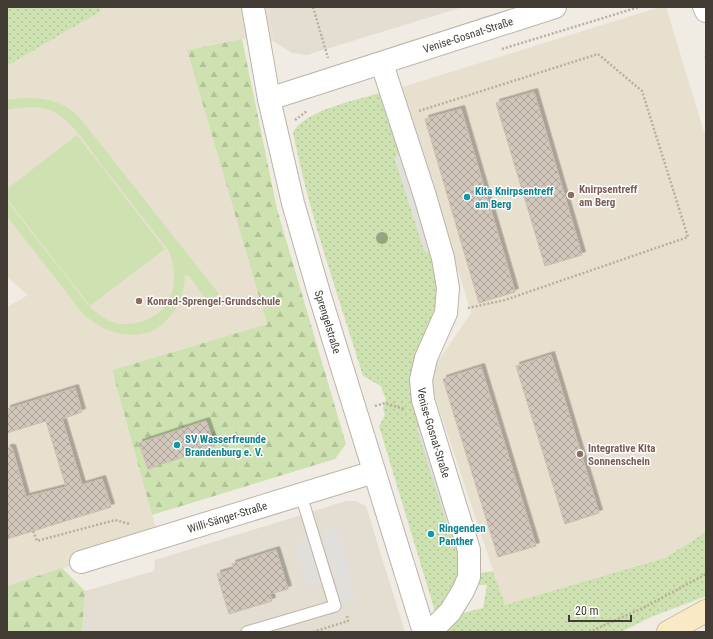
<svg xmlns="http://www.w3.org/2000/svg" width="713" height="639" font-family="'Roboto Condensed',sans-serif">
<defs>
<pattern id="grass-dots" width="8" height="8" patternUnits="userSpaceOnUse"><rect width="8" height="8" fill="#cee1b0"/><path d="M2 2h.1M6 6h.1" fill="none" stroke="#b2c298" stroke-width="1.8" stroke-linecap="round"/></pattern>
<pattern id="forest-firs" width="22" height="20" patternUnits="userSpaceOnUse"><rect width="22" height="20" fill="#cee1b0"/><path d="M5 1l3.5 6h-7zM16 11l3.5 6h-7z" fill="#b2c298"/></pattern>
<pattern id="building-cross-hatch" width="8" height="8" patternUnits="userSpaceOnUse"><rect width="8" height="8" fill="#d1c7bb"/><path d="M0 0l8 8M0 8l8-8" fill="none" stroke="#aba399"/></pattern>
<filter id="shadow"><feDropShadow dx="3.5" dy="-3.5" stdDeviation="0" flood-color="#0004"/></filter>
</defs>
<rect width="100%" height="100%" fill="#f0ece4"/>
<path fill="#e4ddd2" d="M 269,7 L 463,7 L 307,55 L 292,53 L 273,41 Z
M 346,501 L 356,501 L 366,506 L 405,632 L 82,632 L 85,591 L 154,571 L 155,560 Z"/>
<path fill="#e8e0cf" d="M 100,7 L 269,7 L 273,41 L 242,39 L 187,50 L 267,324 L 112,370 L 159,539 L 7,586 L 7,307 L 28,295 L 7,277 L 7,66 L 101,11 Z
M 660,7 L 666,7 L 706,138 L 706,532 L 665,558 L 505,606 L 428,376 L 471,313 L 402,87 Z"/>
<path fill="url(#grass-dots)" d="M 7,7 L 100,7 L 101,11 L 7,66 Z
M 383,92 L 401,147 L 395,159 L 424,250 L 436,257 L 442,299 L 421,357 L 459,536 L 464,575 L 436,615 L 379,426 L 385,415 L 383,408 L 386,400 L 381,386 L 363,376 C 338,295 309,214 293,132 C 307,109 358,100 383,92 Z
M 706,532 L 706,596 L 651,617 L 621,632 L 443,632 L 459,614 L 483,608 L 487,585 L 474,585 L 474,574 L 493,571 L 505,605 L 665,558 Z"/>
<path fill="url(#forest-firs)" d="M 242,39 L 277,209 L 346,444 L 335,459 L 152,515 L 112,370 L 267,324 L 187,50 Z
M 62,568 L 85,591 L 82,632 L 7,632 L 7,586 Z"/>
<path fill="#cee1b0" d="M 24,98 C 46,98 63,101 79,117 L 219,294 L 208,302 L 189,276 L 185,276 C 184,298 177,312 160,326 C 142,341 109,335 92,321 C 80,313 73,300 64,289 C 45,265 26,241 7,216 L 7,201 C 25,224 43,248 62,271 C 75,288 86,307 104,318 C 122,330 153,323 165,306 C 177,290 176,270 169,251 C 146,222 124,193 101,164 C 89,148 71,119 52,111 C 38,105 21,107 7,110 L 7,100 Z
M 77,135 L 165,249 L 90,306 L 7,199 L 7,189 Z"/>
<path fill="#e1dfdc" d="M 401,147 L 436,257 L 424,250 L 395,159 Z
M 423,419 L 459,536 L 449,531 L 417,429 Z
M 336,527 L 356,600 L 341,604 L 321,532 Z
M 308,539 L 321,582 L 307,587 L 294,543 Z"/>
<path fill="url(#building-cross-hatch)" stroke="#cbbeae" filter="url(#shadow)" d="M 534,92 L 582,255 L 545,266 L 496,103 Z
M 461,109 L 515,292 L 479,303 L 425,119 Z
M 551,355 L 599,513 L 565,524 L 516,366 Z
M 481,367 L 536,546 L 498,557 L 443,379 Z
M 75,388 L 82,412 L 62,419 L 82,485 L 102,479 L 111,507 L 7,539 L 7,448 L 12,448 L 26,497 L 66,487 L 46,421 L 7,433 L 7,409 Z
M 206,421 L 215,446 L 148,469 L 139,443 Z
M 276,550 L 288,589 L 270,594 L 272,601 L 229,614 L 217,574 L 234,569 L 232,564 Z"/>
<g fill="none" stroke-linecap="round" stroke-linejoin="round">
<defs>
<path id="lane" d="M 247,632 L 335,606 L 301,495"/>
<g id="street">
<path id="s1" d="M 253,7 L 269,99 L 293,203 L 319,293 L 424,632"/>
<path d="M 704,7 L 706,11"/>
<path id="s2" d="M 382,64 L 425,196 L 443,258 L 448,288 L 446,313 L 426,358 L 421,380 L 423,400 L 469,550 L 469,577 L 463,591 L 450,612 L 430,632"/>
<path id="s3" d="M 269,99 L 555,7"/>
<path id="s4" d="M 81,562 L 374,472"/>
</g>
<path id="secondary" d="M 668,632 L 706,611"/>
</defs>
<use href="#lane" stroke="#bbb3a8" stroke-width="13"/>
<use href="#street" stroke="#bbb3a8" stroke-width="24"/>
<use href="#secondary" stroke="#ccbb97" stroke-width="24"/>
<path stroke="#bbae9a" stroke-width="2.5" stroke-dasharray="2 2" stroke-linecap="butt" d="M 313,7 L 328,58
M 502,49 L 639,7
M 706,52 L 706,60
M 419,111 L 598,54 L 642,91 L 688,237 L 505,300 L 468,308
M 295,120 L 307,111
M 375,406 L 385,403 L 404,409
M 33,531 L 37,541 L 115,520 L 130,524
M 313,632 L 348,621 L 347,616
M 589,632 L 645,607 L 706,574"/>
<use href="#lane" stroke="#fff" stroke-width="11"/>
<use href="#street" stroke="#fff" stroke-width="22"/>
<use href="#secondary" stroke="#f9eac5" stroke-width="22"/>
</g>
<circle fill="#94a680" cx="382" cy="238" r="6"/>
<g fill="#8d6e63" stroke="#fff" stroke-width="1.5">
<circle cx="571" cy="195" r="4"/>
<circle cx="139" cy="301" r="4"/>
<circle cx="580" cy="454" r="4"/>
</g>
<g fill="#0f9aa8" stroke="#fff" stroke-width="1.5">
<circle cx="467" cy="197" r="4"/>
<circle cx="177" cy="445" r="4"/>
<circle cx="431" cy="534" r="4"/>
</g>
<g text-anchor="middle" stroke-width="3" stroke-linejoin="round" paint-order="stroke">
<g font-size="11" fill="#423c35" stroke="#fff">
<text dy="4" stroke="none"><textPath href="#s3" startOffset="209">Venise-Gosnat-Straße</textPath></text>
<text dy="4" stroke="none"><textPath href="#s1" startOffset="324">Sprengelstraße</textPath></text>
<text dy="4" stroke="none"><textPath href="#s2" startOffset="385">Venise-Gosnat-Straße</textPath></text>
<text dy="4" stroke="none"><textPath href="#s4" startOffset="153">Willi-Sänger-Straße</textPath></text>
</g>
<g font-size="11" font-weight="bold" fill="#785e54" stroke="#fff" text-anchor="start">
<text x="579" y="193">Knirpsentreff<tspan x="579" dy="13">am Berg</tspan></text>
<text x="147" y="305">Konrad-Sprengel-Grundschule</text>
<text x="588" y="452">Integrative Kita<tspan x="588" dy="13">Sonnenschein</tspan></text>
</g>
<g font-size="11" font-weight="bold" fill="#0d838f" stroke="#fff" text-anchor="start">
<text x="475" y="195">Kita Knirpsentreff<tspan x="475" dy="13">am Berg</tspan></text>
<text x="185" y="443">SV Wasserfreunde<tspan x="185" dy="13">Brandenburg e. V.</tspan></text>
<text x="439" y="532">Ringenden<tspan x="439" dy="13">Panther</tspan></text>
</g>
</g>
<rect width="713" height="639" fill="none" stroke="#423c35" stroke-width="16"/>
<path d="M569 615v6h62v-6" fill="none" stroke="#423c35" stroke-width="2"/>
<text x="575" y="615" font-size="12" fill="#423c35" stroke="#ffffff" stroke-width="3" paint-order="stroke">20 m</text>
</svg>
